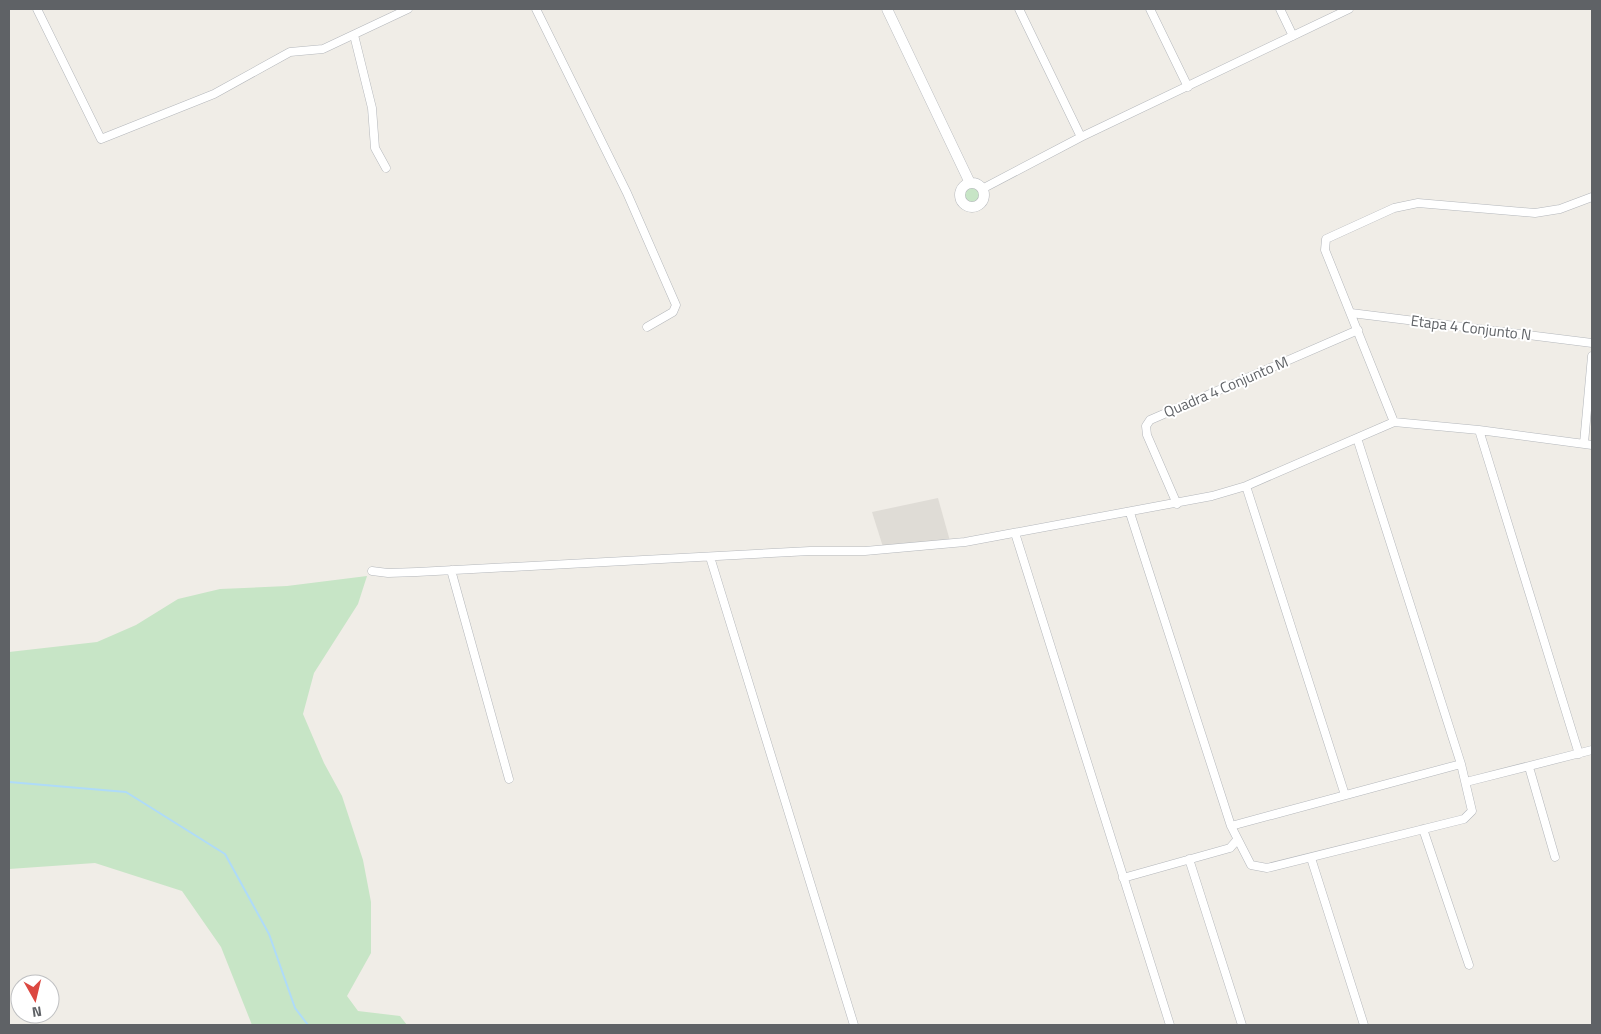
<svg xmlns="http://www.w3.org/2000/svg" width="1601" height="1034" font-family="'Titillium Web',sans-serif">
<rect width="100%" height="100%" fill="#f0ede7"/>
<path fill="#dfdcd6" d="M 938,498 L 950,541 L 883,547 L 872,512 Z"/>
<path fill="#c7e5c6" d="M963 195a9 9 0 1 1 18 0a9 9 0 1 1-18 0Z
M 367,576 L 358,604 L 314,673 L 303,714 L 324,763 L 342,796 L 363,860 L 371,902 L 371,953 L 347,996 L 358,1011 L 400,1016 L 407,1025 L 252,1025 L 221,947 L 182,891 L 95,863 L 9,869 L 9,652 L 97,642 L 136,625 L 178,599 L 220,589 L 287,586 Z"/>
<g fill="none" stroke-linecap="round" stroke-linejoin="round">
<path stroke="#afdbf8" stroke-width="2" d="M 9,782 L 126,792 L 225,854 L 269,934 L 295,1008 L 308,1025"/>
<defs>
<path id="minor" d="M 37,9 L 101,139 L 214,94 L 290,52 L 323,49 L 408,9
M 536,9 L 627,193 L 676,305 L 673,312 L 647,327
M 1019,9 L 1081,137
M 1150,9 L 1188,87
M 1280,9 L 1293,36
M 354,35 L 372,108 L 375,148 L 386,168
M 982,189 L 1081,137 L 1349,9
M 1351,313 L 1592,343
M 1394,422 L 1325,250 L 1326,239 L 1394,208 L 1418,203 L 1535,213 L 1560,209 L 1592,197
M 1479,430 L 1579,754
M 1584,443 L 1592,356
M 1246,486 L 1345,795
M 1177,504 L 1147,435 L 1146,426 L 1150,420 L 1358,330
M 1130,513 L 1231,826 L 1251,865 L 1267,868 L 1464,819 L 1472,811 L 1461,764 L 1357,438
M 1015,533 L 1170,1025
M 710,557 L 854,1025
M 451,570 L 509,779
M 372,571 L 388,573 L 417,572 L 810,551 L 865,551 L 965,542 L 1212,496 L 1246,486 L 1394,422 L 1479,430 L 1592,445
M 1529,767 L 1555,857
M 1466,782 L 1592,750
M 1231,826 L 1461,764
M 1423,829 L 1469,965
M 1311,858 L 1364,1025
M 1189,859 L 1242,1025
M 1123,878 L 1230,848 L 1237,840"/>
<path id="tertiary" d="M 887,9 L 970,183
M960 195a12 12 0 1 1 24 0a12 12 0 1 1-24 0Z"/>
</defs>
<use href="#minor" stroke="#b4b7bb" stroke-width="9"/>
<use href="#tertiary" stroke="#b4b7bb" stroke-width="11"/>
<use href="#minor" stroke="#fff" stroke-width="8"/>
<use href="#tertiary" stroke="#fff" stroke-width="10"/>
</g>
<g text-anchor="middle" stroke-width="4" stroke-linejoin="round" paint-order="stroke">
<g font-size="15" fill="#5f6266" stroke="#fff">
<text transform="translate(1471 328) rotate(7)" y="5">Etapa 4 Conjunto N</text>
<text transform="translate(1226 387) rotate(-23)" y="5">Quadra 4 Conjunto M</text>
</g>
</g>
<rect width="1601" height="1034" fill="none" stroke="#5f6266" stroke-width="20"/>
<g transform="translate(35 999) rotate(172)"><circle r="24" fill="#ffffff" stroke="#bfc0c2"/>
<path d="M0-4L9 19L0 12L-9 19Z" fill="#dc4841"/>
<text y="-8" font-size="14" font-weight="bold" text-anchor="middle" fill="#5f6266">N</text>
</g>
</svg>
